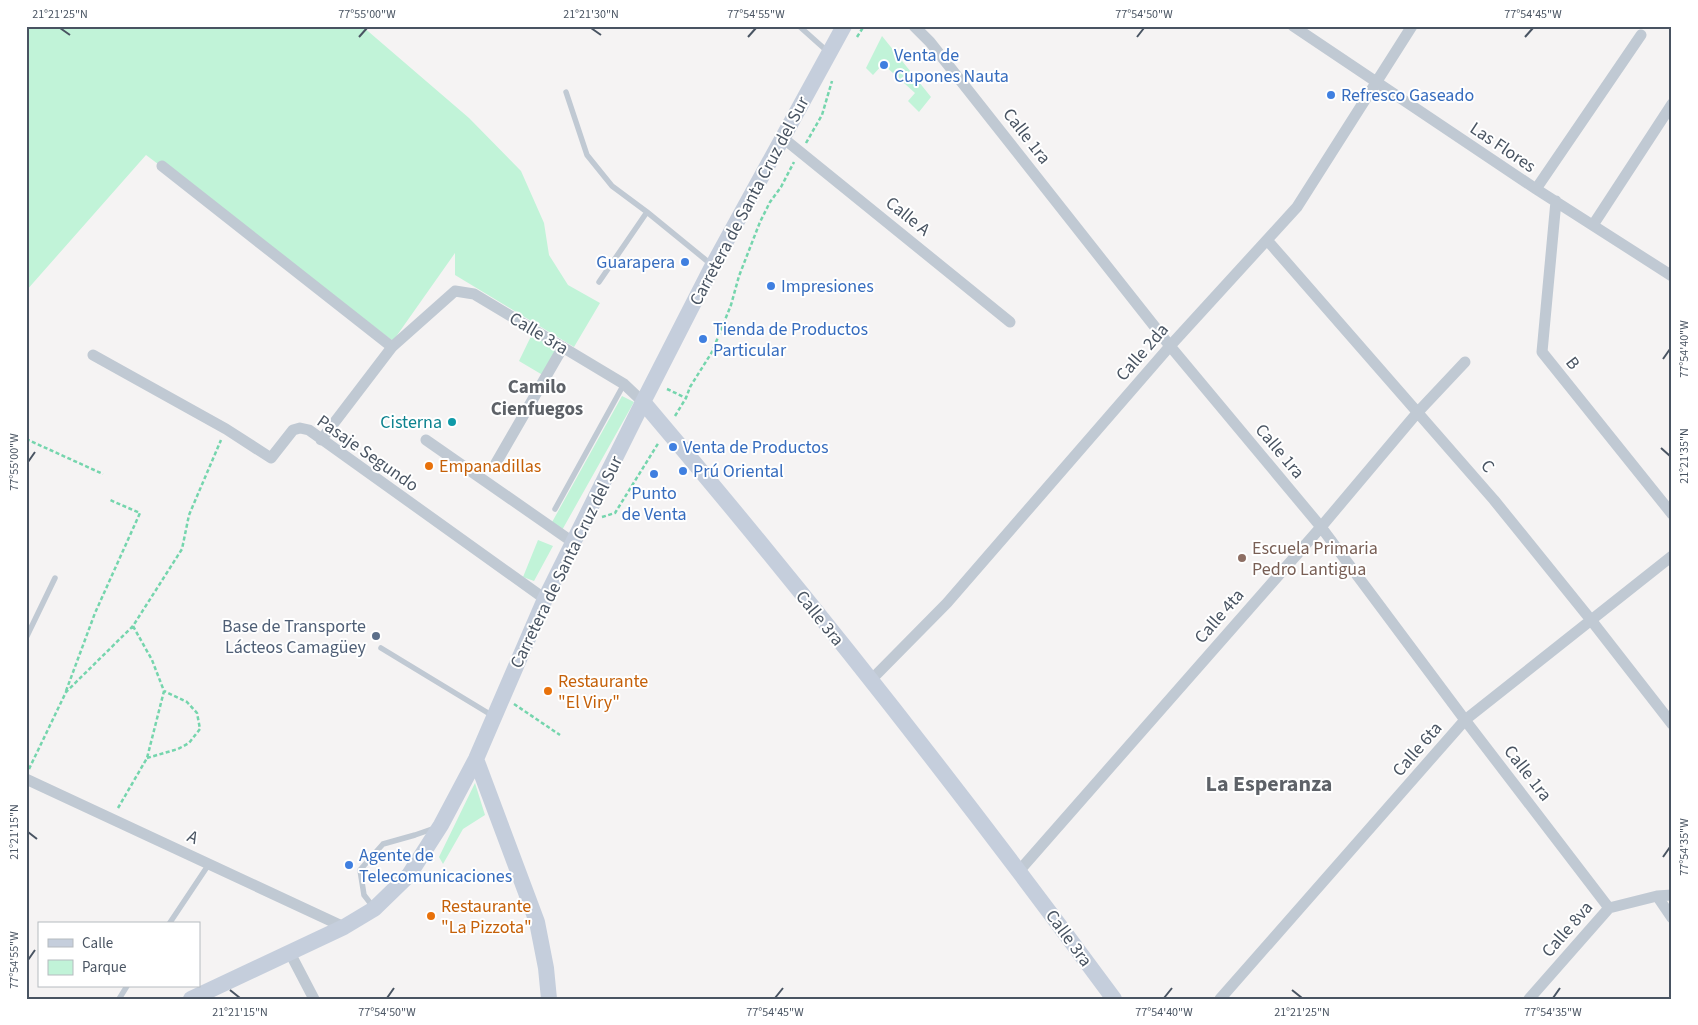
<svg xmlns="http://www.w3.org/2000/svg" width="1698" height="1025" font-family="'Source Sans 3',sans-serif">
<rect width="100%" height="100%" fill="#f5f3f3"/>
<path fill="#c1f3d8" d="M 26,26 L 362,26 L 469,118 L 521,171 L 544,223 L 549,255 L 568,285 L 600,303 L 574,347 L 455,275 L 455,253 L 393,341 L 146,155 L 26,291 Z
M 882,36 L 931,97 L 919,112 L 908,101 L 915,93 L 883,64 L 873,75 L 866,68 Z
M 534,330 L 563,347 L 546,377 L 519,361 Z
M 622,396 L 634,402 L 561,532 L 551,524 Z
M 538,540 L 553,546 L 534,581 L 523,577 Z
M 475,783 L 485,815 L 463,829 L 443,864 L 439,857 Z"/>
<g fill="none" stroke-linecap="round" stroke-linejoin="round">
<path stroke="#75d5ad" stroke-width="2.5" stroke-dasharray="4 2.5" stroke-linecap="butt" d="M 857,37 L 864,26
M 806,143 L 822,115 L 832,81
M 667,389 L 686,398 L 690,387 L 712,352 L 731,305 L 739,276 L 760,222 L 770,202 L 781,187 L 794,162
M 675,416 L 686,398
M 26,439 L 103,474
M 602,517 L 615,513 L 659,442
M 66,691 L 95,613 L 140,513 L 110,500
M 514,704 L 560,735
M 147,758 L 178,749 L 189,743 L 200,729 L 197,713 L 187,702 L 164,691
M 29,769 L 66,692 L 133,626 L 182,549 L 189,515 L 221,440
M 118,808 L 147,758 L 164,691 L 152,660 L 133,626"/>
<path stroke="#c0c9d3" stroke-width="5.5" d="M 799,26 L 827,51
M 566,92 L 587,155 L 612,186 L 647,212 L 712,265
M 599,282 L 647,212
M 555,509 L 624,384
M 26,638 L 55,578
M 381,648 L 493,716
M 374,908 L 364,895 L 360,870 L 383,844 L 415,835 L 435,828
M 169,924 L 209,864
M 119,999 L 127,986"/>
<path stroke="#c0c9d3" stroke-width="11" d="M 914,26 L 930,42 L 1170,346 L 1321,527 L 1465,720 L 1609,908
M 1293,26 L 1536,189 L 1672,276
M 783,138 L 1010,322
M 162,166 L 392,347
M 1536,189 L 1641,35
M 1556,201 L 1542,352 L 1672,514
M 1593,225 L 1672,104
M 1267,240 L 1494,500 L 1591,620 L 1672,724
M 93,355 L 226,429 L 271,458 L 293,430 L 300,428 L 309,430 L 545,599
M 321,440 L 392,347 L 455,291 L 474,294 L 624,384 L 643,402
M 426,440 L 574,543
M 496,463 L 563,347
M 871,680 L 947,603 L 1170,346 L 1297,207 L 1412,26
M 26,779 L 344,927
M 1019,871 L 1321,527 L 1417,413 L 1465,362
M 1657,896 L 1672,918
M 290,953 L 314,999
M 1220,999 L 1465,720 L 1672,556
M 1529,999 L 1609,908 L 1657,896 L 1672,895"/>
<path stroke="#c5cedc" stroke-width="16" d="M 643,402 C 807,595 964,795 1114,999
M 476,759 L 537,922 L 546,968 L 549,999
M 191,999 L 344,927 L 374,909 L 409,875 L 441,825 L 476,759 L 545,599 L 643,402 L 713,265 L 844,26"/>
</g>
<path fill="none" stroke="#495462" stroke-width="2" d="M 60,28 L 70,35M 591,28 L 601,35M 359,37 L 367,28M 748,37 L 756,28M 1137,37 L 1144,28M 1525,37 L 1533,28M 1663,359 L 1670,349M 1661,448 L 1670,456M 28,462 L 35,452M 28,832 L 37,839M 1663,857 L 1670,847M 28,960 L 35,950M 230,990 L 240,998M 1292,990 L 1302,998M 387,998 L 394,988M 775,998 L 783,988M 1164,998 L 1172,988M 1553,998 L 1560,988"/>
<g fill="#3f7fe0" stroke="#fff" stroke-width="2">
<circle cx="884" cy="65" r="5"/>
<circle cx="1331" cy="95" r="5"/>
<circle cx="685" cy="262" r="5"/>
<circle cx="771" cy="286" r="5"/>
<circle cx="703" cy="339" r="5"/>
<circle cx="673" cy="447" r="5"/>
<circle cx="683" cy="471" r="5"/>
<circle cx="654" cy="474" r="5"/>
<circle cx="349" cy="865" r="5"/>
</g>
<circle fill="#0f9aa8" stroke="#fff" stroke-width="2" cx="452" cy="422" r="5"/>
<g fill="#e8710a" stroke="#fff" stroke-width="2">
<circle cx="429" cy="466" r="5"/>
<circle cx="548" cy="691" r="5"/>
<circle cx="431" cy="916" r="5"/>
</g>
<circle fill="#8d6e63" stroke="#fff" stroke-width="2" cx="1242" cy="558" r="5"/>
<circle fill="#5c6f8a" stroke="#fff" stroke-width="2" cx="376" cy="636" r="5"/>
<g text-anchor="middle" stroke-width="4" stroke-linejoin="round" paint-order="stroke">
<g font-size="18" fill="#366cbe" stroke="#fff" text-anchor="start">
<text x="894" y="61">Venta de<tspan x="894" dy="21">Cupones Nauta</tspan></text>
<text x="1341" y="101">Refresco Gaseado</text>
<text x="675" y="268" text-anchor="end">Guarapera</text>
<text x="781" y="292">Impresiones</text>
<text x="713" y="335">Tienda de Productos<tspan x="713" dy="21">Particular</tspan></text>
<text x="683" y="453">Venta de Productos</text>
<text x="693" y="477">Prú Oriental</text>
<text x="654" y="499" text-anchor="middle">Punto<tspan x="654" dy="21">de Venta</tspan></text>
<text x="359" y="861">Agente de<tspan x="359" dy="21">Telecomunicaciones</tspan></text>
</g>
<g font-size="18" fill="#495462" stroke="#fff">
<text transform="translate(1027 136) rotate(52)" y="6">Calle 1ra</text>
<text transform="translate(1503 147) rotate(34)" y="6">Las Flores</text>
<text transform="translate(749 201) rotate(-62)" y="6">Carretera de Santa Cruz del Sur</text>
<text transform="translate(908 216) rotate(39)" y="6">Calle A</text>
<text transform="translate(539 333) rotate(31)" y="6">Calle 3ra</text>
<text transform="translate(1142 352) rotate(-49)" y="6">Calle 2da</text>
<text transform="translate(1573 363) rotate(52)" y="6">B</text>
<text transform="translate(1280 451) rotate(50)" y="6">Calle 1ra</text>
<text transform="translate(368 453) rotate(35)" y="6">Pasaje Segundo</text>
<text transform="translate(1488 466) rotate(49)" y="6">C</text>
<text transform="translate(566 562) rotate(-64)" y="6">Carretera de Santa Cruz del Sur</text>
<text transform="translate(1219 616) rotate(-49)" y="6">Calle 4ta</text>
<text transform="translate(820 618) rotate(51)" y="6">Calle 3ra</text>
<text transform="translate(1417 749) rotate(-49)" y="6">Calle 6ta</text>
<text transform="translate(1528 773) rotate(52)" y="6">Calle 1ra</text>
<text transform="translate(193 837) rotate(25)" y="6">A</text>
<text transform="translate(1567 929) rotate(-49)" y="6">Calle 8va</text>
<text transform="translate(1069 938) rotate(54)" y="6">Calle 3ra</text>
</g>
<g font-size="18" fill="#0d838f" stroke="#fff" text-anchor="end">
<text x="442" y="428">Cisterna</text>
</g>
<g font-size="18" fill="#c56008" stroke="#fff" text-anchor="start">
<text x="439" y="472">Empanadillas</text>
<text x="558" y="687">Restaurante<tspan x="558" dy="21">"El Viry"</tspan></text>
<text x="441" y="912">Restaurante<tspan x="441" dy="21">"La Pizzota"</tspan></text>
</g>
<g font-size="18" fill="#785e54" stroke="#fff" text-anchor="start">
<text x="1252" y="554">Escuela Primaria<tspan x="1252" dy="21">Pedro Lantigua</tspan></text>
</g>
<g font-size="18" fill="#4e5e75" stroke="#fff" text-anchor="end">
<text x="366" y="632">Base de Transporte<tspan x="366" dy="21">Lácteos Camagüey</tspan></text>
</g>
<g font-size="19" font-weight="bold" fill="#5e6268" stroke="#fff">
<text x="537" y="393">Camilo<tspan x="537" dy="22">Cienfuegos</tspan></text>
</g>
<g font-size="22" font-weight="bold" fill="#5e6268" stroke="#fff">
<text x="1269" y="791">La Esperanza</text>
</g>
</g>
<rect width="1698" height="1025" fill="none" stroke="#ffffff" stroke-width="55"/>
<rect x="38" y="922" width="162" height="65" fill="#ffffff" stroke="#b6bbc0"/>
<rect x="48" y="939" width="25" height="8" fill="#c5cedc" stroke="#b6bbc0"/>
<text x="82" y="948" font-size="15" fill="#495462">Calle</text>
<rect x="48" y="960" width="25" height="15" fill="#c1f3d8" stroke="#b6bbc0"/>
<text x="82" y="972" font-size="15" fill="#495462">Parque</text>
<rect x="28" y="28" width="1642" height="970" fill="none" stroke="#495462" stroke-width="2"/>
<g font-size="12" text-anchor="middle" fill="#495462">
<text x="60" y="18">21°21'25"N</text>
<text x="367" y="18">77°55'00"W</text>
<text x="591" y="18">21°21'30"N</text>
<text x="756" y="18">77°54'55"W</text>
<text x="1144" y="18">77°54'50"W</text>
<text x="1533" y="18">77°54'45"W</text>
<text transform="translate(1684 349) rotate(-90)" y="4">77°54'40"W</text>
<text transform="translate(1684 456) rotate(-90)" y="4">21°21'35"N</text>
<text transform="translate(14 462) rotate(-90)" y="4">77°55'00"W</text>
<text transform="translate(14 832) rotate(-90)" y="4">21°21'15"N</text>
<text transform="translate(1684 847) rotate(-90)" y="4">77°54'35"W</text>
<text transform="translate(14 960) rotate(-90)" y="4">77°54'55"W</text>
<text x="240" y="1016">21°21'15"N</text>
<text x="387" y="1016">77°54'50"W</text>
<text x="775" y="1016">77°54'45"W</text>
<text x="1164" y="1016">77°54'40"W</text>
<text x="1302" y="1016">21°21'25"N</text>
<text x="1553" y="1016">77°54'35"W</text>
</g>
</svg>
